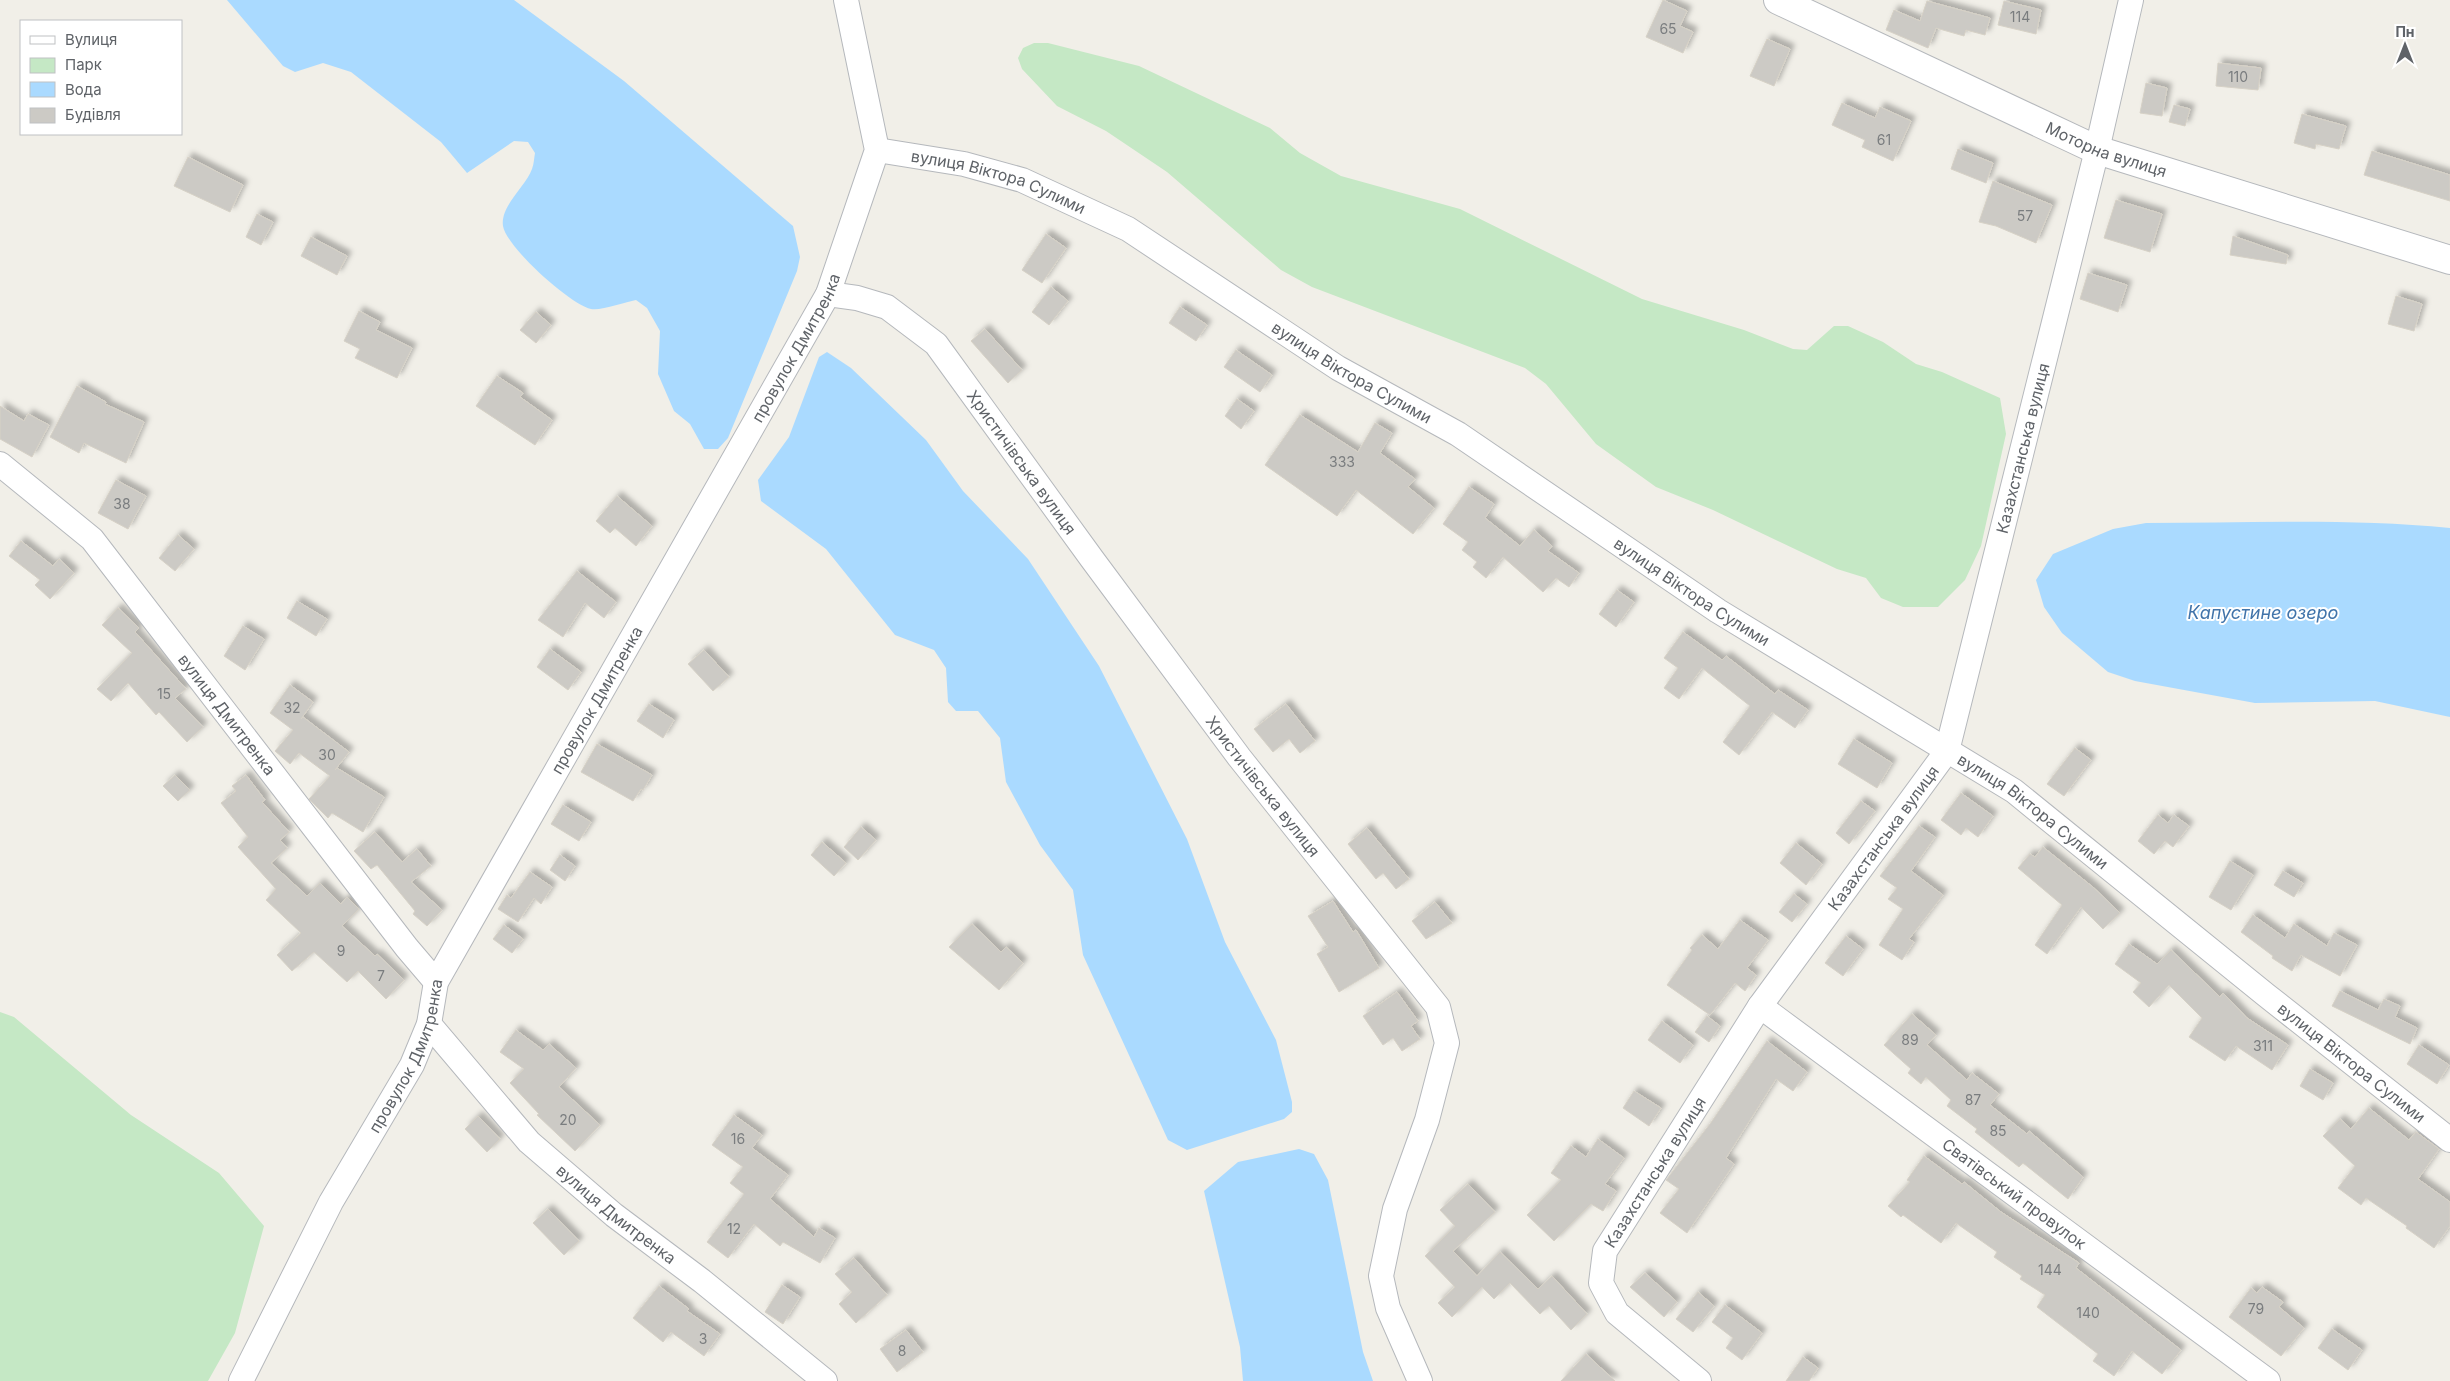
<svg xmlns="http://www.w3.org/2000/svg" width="2450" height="1381" font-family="Inter,sans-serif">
<defs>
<filter id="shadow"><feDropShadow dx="4.5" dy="-4.5" stdDeviation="2.5" flood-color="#0004"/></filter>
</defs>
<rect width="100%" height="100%" fill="#f1efe8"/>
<path fill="#c5e8c5" d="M 1034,43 L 1048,43 L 1139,66 L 1270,128 L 1300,153 L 1341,176 L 1460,209 L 1642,299 L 1744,330 L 1793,349 L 1807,350 L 1834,326 L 1848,326 L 1883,342 L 1916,364 L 1942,372 L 2000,398 L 2006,434 L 1981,546 L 1965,580 L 1938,607 L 1903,607 L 1881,598 L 1866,578 L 1837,569 L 1713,510 L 1656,487 L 1596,444 L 1546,384 L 1525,368 L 1312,287 L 1281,270 L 1167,172 L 1106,131 L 1057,106 L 1022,69 L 1018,58 L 1023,48 Z
M 0,1012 L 14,1017 L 131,1115 L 219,1173 L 264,1226 L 235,1333 L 208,1381 L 0,1381 Z"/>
<path fill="#aadaff" d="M 227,0 L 514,0 L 624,81 L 793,226 L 800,257 L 797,271 L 728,438 L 718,449 L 704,449 L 690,424 L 674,411 L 658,374 L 660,331 L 647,308 L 636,300 C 625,302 601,311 591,309 C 571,305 506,247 503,226 C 500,206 526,186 532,169 C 534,164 534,158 535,153 L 528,142 L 514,141 L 467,173 L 441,142 L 351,72 L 323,63 L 295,72 L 283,66 Z
M 827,352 L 851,368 L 926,440 L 963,491 L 1028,559 L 1099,666 L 1187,839 L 1225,942 L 1276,1040 L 1292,1102 L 1292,1112 L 1284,1119 L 1187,1150 L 1168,1140 L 1083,955 L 1073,890 L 1040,845 L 1006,782 L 1000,738 L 978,711 L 956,711 L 948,702 L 946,668 L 934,650 L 895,635 L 826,549 L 761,501 L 758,480 L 789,437 L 819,357 Z
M 2146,523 C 2247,523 2350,518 2450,528 L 2450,717 L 2375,701 L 2255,703 L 2135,681 L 2108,672 L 2062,633 L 2044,607 L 2036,580 L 2053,554 L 2113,529 Z
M 1299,1149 L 1314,1154 L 1328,1180 L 1363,1352 L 1373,1381 L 1243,1381 L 1240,1347 L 1204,1191 L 1238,1162 Z"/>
<path fill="#cccac5" stroke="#d6d1c6" filter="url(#shadow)" d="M 1663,0 L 1687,11 L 1680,26 L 1693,32 L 1683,53 L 1646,37 Z
M 1927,1 L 1990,18 L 1985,35 L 1966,30 L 1964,36 L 1936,28 L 1928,48 L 1886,30 L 1894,10 L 1920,21 Z
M 2004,1 L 2041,10 L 2036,34 L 1998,25 Z
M 1767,39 L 1790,49 L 1774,86 L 1750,76 Z
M 2218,63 L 2261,68 L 2258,90 L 2216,86 Z
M 2146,83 L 2167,88 L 2162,116 L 2140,113 Z
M 1842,103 L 1875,118 L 1880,107 L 1911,121 L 1893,161 L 1862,147 L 1865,140 L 1832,125 Z
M 2174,105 L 2190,109 L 2185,126 L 2169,122 Z
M 2302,114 L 2346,126 L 2339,149 L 2316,144 L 2315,149 L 2294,143 Z
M 1958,149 L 1993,163 L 1986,183 L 1951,169 Z
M 2372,151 L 2450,175 L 2450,201 L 2364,175 Z
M 188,157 L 243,185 L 230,212 L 174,186 Z
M 1993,181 L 2052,205 L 2036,243 L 1996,226 L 1979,222 Z
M 2116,200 L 2162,214 L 2150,252 L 2104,238 Z
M 257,214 L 273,222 L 261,245 L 246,237 Z
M 1046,234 L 1066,248 L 1042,283 L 1022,270 Z
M 2233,236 L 2288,255 L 2286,264 L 2230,255 Z
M 311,237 L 347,256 L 337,275 L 301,256 Z
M 2088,273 L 2127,285 L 2118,312 L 2080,299 Z
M 1051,287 L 1068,301 L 1049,325 L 1032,312 Z
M 2396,296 L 2422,304 L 2414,331 L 2388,324 Z
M 1180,307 L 1207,325 L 1196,341 L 1169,323 Z
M 359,311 L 380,322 L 376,330 L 412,348 L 397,378 L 355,358 L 360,349 L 344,341 Z
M 536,312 L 551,325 L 536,343 L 520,330 Z
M 985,329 L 1022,370 L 1008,383 L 971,341 Z
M 1236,350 L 1272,375 L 1260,392 L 1224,367 Z
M 497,376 L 523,393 L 520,397 L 552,420 L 535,445 L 476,406 Z
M 77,386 L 106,402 L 105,404 L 144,422 L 126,463 L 84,443 L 79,453 L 50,437 Z
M 1237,399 L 1254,411 L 1241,429 L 1225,416 Z
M 0,406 L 24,421 L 28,414 L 49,425 L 32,457 L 0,439 Z
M 1300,415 L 1358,452 L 1375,423 L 1392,433 L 1380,453 L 1415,479 L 1408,487 L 1434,508 L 1413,534 L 1356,490 L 1337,516 L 1265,465 Z
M 116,480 L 146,496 L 128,529 L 98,513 Z
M 1469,487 L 1494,504 L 1485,518 L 1520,546 L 1534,530 L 1552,546 L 1548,551 L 1579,573 L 1569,587 L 1556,578 L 1543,592 L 1503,557 L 1486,578 L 1473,567 L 1477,562 L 1462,550 L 1468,542 L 1443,524 Z
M 617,496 L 652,526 L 636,546 L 615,528 L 610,533 L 596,521 Z
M 178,535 L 194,549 L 175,571 L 159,558 Z
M 21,541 L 53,566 L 59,559 L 74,573 L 50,599 L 35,585 L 40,580 L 9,556 Z
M 577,571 L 616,602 L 604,618 L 585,603 L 563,637 L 538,620 Z
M 1617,590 L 1634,602 L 1616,627 L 1599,614 Z
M 297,601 L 327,619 L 316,636 L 287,618 Z
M 118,608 L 139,628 L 135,632 L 186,689 L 175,698 L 203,727 L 187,742 L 159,712 L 156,715 L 128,683 L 111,701 L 97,689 L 132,653 L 102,625 Z
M 243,626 L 264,639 L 245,670 L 224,656 Z
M 1683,632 L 1722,660 L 1726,656 L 1775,694 L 1778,690 L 1808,710 L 1795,728 L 1772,712 L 1739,755 L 1723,742 L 1750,706 L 1702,668 L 1679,699 L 1664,688 L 1678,668 L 1664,658 Z
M 550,649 L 581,672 L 568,690 L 537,667 Z
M 704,650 L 729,677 L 713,691 L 688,664 Z
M 290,685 L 313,702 L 301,719 L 303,717 L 349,752 L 335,770 L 337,768 L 384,797 L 363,832 L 332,813 L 328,818 L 309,799 L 330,776 L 299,753 L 290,764 L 275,751 L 293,730 L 270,713 Z
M 649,704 L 674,720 L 663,738 L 637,721 Z
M 1286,704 L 1315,741 L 1300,753 L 1289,739 L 1273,752 L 1254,729 Z
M 1854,739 L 1892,763 L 1877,788 L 1838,764 Z
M 597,744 L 652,775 L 643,790 L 641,789 L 633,801 L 581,772 Z
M 2075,748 L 2091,760 L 2064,796 L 2047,784 Z
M 175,775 L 190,790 L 178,801 L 163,786 Z
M 246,775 L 265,800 L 262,802 L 289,832 L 280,840 L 287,848 L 271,863 L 307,896 L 320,883 L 341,904 L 347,897 L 359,909 L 342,926 L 375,956 L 377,954 L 404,980 L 386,999 L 358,971 L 347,982 L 314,952 L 292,971 L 277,955 L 301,933 L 266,900 L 276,889 L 238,847 L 248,837 L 221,803 L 236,791 L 232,786 Z
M 1961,793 L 1993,816 L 1978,837 L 1966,828 L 1961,835 L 1941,820 Z
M 1861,801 L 1875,811 L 1849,844 L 1836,833 Z
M 563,805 L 591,822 L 579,841 L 551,824 Z
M 2158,815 L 2168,823 L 2174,815 L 2189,826 L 2173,847 L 2165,841 L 2154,854 L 2138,841 Z
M 1919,826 L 1935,837 L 1911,871 L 1943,895 L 1909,939 L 1914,942 L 1902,960 L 1879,945 L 1903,909 L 1888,899 L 1897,888 L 1880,876 Z
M 861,827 L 876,840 L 858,860 L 844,847 Z
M 1367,828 L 1409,879 L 1396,889 L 1383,873 L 1376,879 L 1348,844 Z
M 375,832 L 402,862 L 417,849 L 431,866 L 411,882 L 442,910 L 427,926 L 413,914 L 415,911 L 377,865 L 371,869 L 354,851 Z
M 822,842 L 846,863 L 834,876 L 811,855 Z
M 1796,843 L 1822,864 L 1806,885 L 1780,863 Z
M 2043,847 L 2094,888 L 2120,913 L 2103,929 L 2081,907 L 2047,954 L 2035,945 L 2062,905 L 2018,868 L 2030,854 L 2035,857 Z
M 560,855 L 575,866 L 565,881 L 550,870 Z
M 2230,861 L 2253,875 L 2231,910 L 2209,897 Z
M 2283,871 L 2303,883 L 2294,897 L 2274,885 Z
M 530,872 L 552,887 L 541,904 L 534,898 L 518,922 L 498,909 L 507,895 L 511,898 Z
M 1794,894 L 1807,904 L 1792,922 L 1779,912 Z
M 1333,901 L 1353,932 L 1356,930 L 1379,968 L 1339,992 L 1317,954 L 1328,947 L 1308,916 Z
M 1435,902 L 1452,923 L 1426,939 L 1412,921 Z
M 2253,915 L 2285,938 L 2294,924 L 2327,946 L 2334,933 L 2357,945 L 2340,976 L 2301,955 L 2292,971 L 2272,958 L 2273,956 L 2241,932 Z
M 1740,920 L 1768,940 L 1747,968 L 1756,975 L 1745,991 L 1735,983 L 1710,1015 L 1667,985 L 1692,950 L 1690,948 L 1702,935 L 1718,949 Z
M 972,924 L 1001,952 L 1006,947 L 1023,963 L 999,990 L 949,947 Z
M 504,925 L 523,939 L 512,953 L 493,939 Z
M 1846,936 L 1863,949 L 1843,976 L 1825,963 Z
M 2129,944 L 2157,964 L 2171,950 L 2220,997 L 2223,993 L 2247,1018 L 2288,1045 L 2272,1070 L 2236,1046 L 2225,1061 L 2189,1037 L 2202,1018 L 2169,985 L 2149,1007 L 2133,992 L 2141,983 L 2115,964 Z
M 2340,991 L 2378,1010 L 2384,999 L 2400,1006 L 2395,1017 L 2417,1028 L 2410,1044 L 2332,1006 Z
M 1397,992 L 1418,1021 L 1411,1026 L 1420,1039 L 1402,1051 L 1393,1038 L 1383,1045 L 1363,1016 Z
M 1912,1014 L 1936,1035 L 1927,1045 L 1967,1080 L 1972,1073 L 1999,1094 L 1990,1105 L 2027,1134 L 2029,1131 L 2083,1177 L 2068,1199 L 2023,1163 L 2019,1167 L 1975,1132 L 1977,1129 L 1947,1106 L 1951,1100 L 1926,1077 L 1921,1084 L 1908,1073 L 1911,1069 L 1884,1045 Z
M 1707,1016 L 1720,1026 L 1709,1042 L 1695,1032 Z
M 1662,1021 L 1693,1045 L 1680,1063 L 1648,1040 Z
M 516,1030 L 543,1050 L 549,1044 L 576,1068 L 559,1087 L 600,1125 L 575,1151 L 537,1115 L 539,1114 L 510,1083 L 524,1069 L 500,1052 Z
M 1767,1041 L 1807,1072 L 1793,1091 L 1776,1079 L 1726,1158 L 1734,1164 L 1687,1233 L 1660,1213 L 1679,1189 L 1666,1180 L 1710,1124 Z
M 2419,1045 L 2449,1065 L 2437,1084 L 2407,1064 Z
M 2310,1069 L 2333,1083 L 2323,1100 L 2300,1086 Z
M 1634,1091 L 1661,1108 L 1649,1126 L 1623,1108 Z
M 2369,1108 L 2409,1140 L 2416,1132 L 2439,1149 L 2418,1179 L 2450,1202 L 2450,1226 L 2434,1248 L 2406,1228 L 2407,1226 L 2366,1198 L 2361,1205 L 2338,1188 L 2355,1166 L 2323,1136 L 2340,1119 L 2351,1129 Z
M 734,1115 L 762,1135 L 752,1148 L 788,1175 L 770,1199 L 814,1237 L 819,1228 L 835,1238 L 820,1263 L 783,1242 L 780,1246 L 754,1224 L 728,1258 L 707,1242 L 744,1194 L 730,1183 L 743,1167 L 712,1145 Z
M 478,1116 L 500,1139 L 487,1152 L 465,1129 Z
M 1598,1139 L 1624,1158 L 1605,1184 L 1616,1191 L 1603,1211 L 1591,1204 L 1554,1241 L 1527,1215 L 1561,1180 L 1551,1173 L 1571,1146 L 1586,1157 Z
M 1924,1156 L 1962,1184 L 1964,1182 L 2001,1212 L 2079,1263 L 2076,1268 L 2181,1350 L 2162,1374 L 2132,1351 L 2114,1376 L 2093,1361 L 2098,1354 L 2037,1307 L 2045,1295 L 2020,1279 L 2022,1276 L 1994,1257 L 1997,1252 L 1956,1223 L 1941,1243 L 1903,1215 L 1901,1217 L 1888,1206 L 1910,1182 L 1907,1180 Z
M 1468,1184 L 1495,1212 L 1453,1251 L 1477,1276 L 1500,1252 L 1538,1289 L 1552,1276 L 1587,1314 L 1571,1330 L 1549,1306 L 1540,1314 L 1510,1283 L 1494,1299 L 1482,1287 L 1452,1317 L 1438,1303 L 1455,1287 L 1425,1256 L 1455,1226 L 1440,1210 Z
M 548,1209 L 579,1241 L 564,1255 L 533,1223 Z
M 854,1258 L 887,1295 L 856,1323 L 839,1304 L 852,1292 L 835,1274 Z
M 1645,1273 L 1677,1302 L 1664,1317 L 1630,1287 Z
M 782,1285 L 800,1297 L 783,1324 L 765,1312 Z
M 659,1286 L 689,1309 L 687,1311 L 720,1334 L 704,1356 L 671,1332 L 663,1342 L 633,1318 Z
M 2262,1287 L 2283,1302 L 2279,1307 L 2304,1328 L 2281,1356 L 2229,1317 L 2251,1288 L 2257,1293 Z
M 1698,1292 L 1714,1306 L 1693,1332 L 1676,1319 Z
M 1725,1305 L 1762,1333 L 1742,1360 L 1726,1348 L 1733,1338 L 1712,1322 Z
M 2332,1329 L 2362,1350 L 2348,1370 L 2318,1348 Z
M 906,1330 L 923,1352 L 897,1372 L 880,1349 Z
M 1586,1354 L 1615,1381 L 1561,1381 Z
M 1803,1357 L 1818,1368 L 1809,1381 L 1786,1381 Z"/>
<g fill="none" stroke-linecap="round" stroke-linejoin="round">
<defs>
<g id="minor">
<path id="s1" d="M 877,150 L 964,164 L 1022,180 L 1128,229 L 1338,368 L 1458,434 L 1718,611 L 2014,791 L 2266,995 L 2450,1140"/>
<path id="s2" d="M 828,294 L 857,298 L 887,307 L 936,344 L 1092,559 L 1239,757 L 1438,1007 L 1447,1043 L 1427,1120 L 1395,1209 L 1381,1276 L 1388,1308 L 1420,1381"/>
<path id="s3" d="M 0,464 L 92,539 L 407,948 L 436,982"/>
<path id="s4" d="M 1760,1006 L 2268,1381"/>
<path id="s5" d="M 429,1024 L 529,1142 L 614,1215 L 702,1281 L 825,1381"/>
<path id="s6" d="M 241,1381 L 331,1202 L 412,1065 L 429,1024 L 436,982 L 828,294 L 877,150 L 846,0"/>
<path id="s7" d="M 1699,1381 L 1617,1313 L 1601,1283 L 1605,1251 L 1760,1006 L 1947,751 L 2097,150 L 2131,0"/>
</g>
<g id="tertiary">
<path id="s8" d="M 1778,0 L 2097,150 L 2450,260"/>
</g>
</defs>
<use href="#minor" stroke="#b5b8bc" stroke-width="26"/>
<use href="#tertiary" stroke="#b5b8bc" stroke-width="30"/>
<use href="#minor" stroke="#fff" stroke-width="24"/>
<use href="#tertiary" stroke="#fff" stroke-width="28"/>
</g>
<g text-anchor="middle" stroke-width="4" stroke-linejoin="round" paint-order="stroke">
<g font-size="14" fill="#7a7d7f">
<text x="2020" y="22">114</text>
<text x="1668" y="34">65</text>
<text x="2238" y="82">110</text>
<text x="1884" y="145">61</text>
<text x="2025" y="221">57</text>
<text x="1342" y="467">333</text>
<text x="122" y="509">38</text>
<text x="164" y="699">15</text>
<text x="292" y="713">32</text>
<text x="327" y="760">30</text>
<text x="341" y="956">9</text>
<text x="381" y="981">7</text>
<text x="1910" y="1045">89</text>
<text x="2263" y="1051">311</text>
<text x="1973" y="1105">87</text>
<text x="568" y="1125">20</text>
<text x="1998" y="1136">85</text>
<text x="738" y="1144">16</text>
<text x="734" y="1234">12</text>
<text x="2050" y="1275">144</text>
<text x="2256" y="1314">79</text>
<text x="2088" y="1318">140</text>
<text x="703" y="1344">3</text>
<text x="902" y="1356">8</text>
</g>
<g font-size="16" fill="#5f6368" stroke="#fff">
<text dy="6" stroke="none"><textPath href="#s8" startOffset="361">Моторна вулиця</textPath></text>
<text dy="6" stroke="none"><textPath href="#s1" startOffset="126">вулиця Віктора Сулими</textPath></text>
<text dy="6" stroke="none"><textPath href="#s6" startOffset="1176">провулок Дмитренка</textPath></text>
<text dy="6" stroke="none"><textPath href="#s1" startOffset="531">вулиця Віктора Сулими</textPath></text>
<text dy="6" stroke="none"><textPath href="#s7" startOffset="1091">Казахстанська вулиця</textPath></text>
<text dy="6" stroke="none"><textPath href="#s2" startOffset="268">Христичівська вулиця</textPath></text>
<text dy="6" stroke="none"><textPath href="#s1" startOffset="936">вулиця Віктора Сулими</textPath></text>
<text dy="6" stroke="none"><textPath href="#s6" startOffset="771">провулок Дмитренка</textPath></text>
<text dy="6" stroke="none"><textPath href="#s3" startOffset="340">вулиця Дмитренка</textPath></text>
<text dy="6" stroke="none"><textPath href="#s2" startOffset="672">Христичівська вулиця</textPath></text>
<text dy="6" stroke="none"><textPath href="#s1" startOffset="1342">вулиця Віктора Сулими</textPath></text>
<text dy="6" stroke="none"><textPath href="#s7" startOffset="671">Казахстанська вулиця</textPath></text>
<text dy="6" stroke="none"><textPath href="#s6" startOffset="366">провулок Дмитренка</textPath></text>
<text dy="6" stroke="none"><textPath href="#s1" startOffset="1748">вулиця Віктора Сулими</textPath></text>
<text dy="6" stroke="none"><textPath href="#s7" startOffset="266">Казахстанська вулиця</textPath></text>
<text dy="6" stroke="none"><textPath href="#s4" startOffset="316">Сватівський провулок</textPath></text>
<text dy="6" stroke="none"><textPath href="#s5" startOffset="268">вулиця Дмитренка</textPath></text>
</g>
<g font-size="18" font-style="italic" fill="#4174aa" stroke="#fff">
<text x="2263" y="619">Капустине озеро</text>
</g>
</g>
<rect x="20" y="20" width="162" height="115" fill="#ffffff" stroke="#bfc1c3"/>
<rect x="30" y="36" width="25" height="8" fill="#ffffff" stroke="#bfc1c3"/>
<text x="65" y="45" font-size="15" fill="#5f6368">Вулиця</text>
<rect x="30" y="58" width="25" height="15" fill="#c5e8c5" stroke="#bfc1c3"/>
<text x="65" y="70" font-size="15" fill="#5f6368">Парк</text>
<rect x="30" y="82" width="25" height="15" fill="#aadaff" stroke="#bfc1c3"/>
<text x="65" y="95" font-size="15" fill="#5f6368">Вода</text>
<rect x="30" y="108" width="25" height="15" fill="#cccac5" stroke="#bfc1c3"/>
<text x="65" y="120" font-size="15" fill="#5f6368">Будівля</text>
<g transform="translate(2405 45)" stroke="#ffffff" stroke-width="4" paint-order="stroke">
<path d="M0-4L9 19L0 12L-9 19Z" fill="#5f6368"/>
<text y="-8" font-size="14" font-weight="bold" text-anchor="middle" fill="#5f6368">Пн</text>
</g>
</svg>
